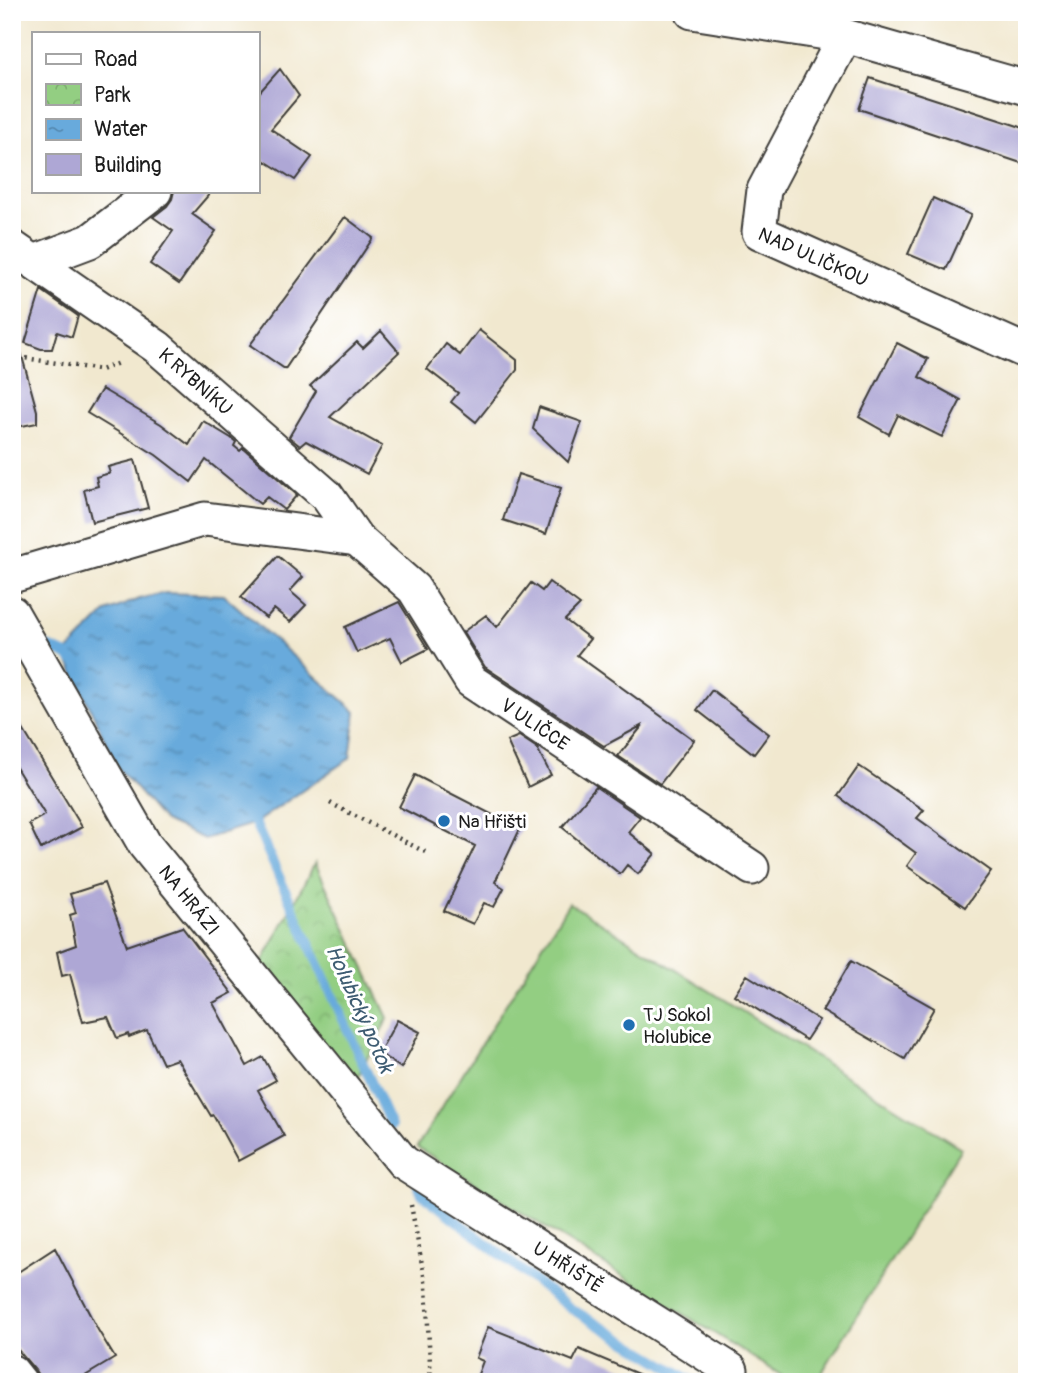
<svg xmlns="http://www.w3.org/2000/svg" width="1039" height="1394" font-family="Pangolin,sans-serif">
<defs>
<pattern id="park-crowns" width="20" height="18" patternUnits="userSpaceOnUse" patternTransform="scale(1.75)"><rect width="20" height="18" fill="#93ce82"/><path d="M2 6a3 3 0 1 1 6 0M12 15a3 3 0 1 1 6 0" fill="none" stroke="#7eb070"/></pattern>
<pattern id="water-ripples" width="26" height="14" patternUnits="userSpaceOnUse" patternTransform="scale(1.75)"><rect width="26" height="14" fill="#68aadc"/><path d="M2 4q2-2 4 0t4 0M15 11q2-2 4 0t4 0" fill="none" stroke="#558ab2"/></pattern>
</defs>
<rect width="100%" height="100%" fill="#fff"/>
<filter id="ink" filterUnits="userSpaceOnUse"><feTurbulence type="fractalNoise" baseFrequency=".0143" numOctaves="2"/><feDisplacementMap in="SourceGraphic" scale="14" xChannelSelector="R" yChannelSelector="G"/><feConvolveMatrix kernelMatrix="1 2 1 2 8 2 1 2 1" color-interpolation-filters="sRGB"/></filter>
<filter id="wash" filterUnits="userSpaceOnUse"><feTurbulence type="fractalNoise" baseFrequency=".00686" numOctaves="4" result="noise"/><feDisplacementMap in="SourceGraphic" scale="28" xChannelSelector="R" yChannelSelector="G"/><feGaussianBlur stdDeviation="1.57" result="paint"/><feColorMatrix in="noise" values="0 0 0 0 0 0 0 0 0 0 0 0 0 0 0 0 0 1.4 0 .05"/><feComposite in="paint" operator="in"/></filter>
<g filter="url(#wash)">
<rect width="100%" height="100%" fill="#f1e8cf"/>
<path fill="#93ce82" stroke="#58754f" stroke-width="2" d="M 569,903 L 961,1148 L 816,1382 L 792,1382 L 417,1147 Z"/>
<path fill="url(#park-crowns)" stroke="#58754f" stroke-width="2" d="M 315,863 L 388,1018 L 355,1082 L 258,970 Z"/>
<path fill="url(#water-ripples)" stroke="#42637c" stroke-width="2" d="M 165,593 L 224,595 L 356,712 L 350,758 L 255,823 L 204,839 L 164,821 L 118,768 L 65,654 L 106,612 L 139,599 Z"/>
<g fill="none" stroke-linecap="round" stroke-linejoin="round">
<path stroke="#68aadc" stroke-width="10" d="M 42,644 L 65,654 L 74,662
M 247,816 L 255,823 L 391,1126
M 418,1184 L 422,1194 L 570,1308 L 694,1382"/>
</g>
<g id="blocks">
<path fill="#aea7d5" d="M 280,69 L 299,96 L 271,129 L 312,157 L 295,180 L 257,156 L 257,95 Z
M 870,78 L 1027,129 L 1027,165 L 859,109 Z
M 174,191 L 212,191 L 192,214 L 216,231 L 179,284 L 150,264 L 173,231 L 153,217 L 167,206 L 172,199 Z
M 933,198 L 971,215 L 946,270 L 908,254 Z
M 345,217 L 373,238 L 285,369 L 250,345 Z
M 41,290 L 78,316 L 72,337 L 57,332 L 52,349 L 41,349 L 25,343 Z
M 479,330 L 517,360 L 517,370 L 476,422 L 451,402 L 458,393 L 427,369 L 446,344 L 460,355 Z
M 381,331 L 399,352 L 330,417 L 382,446 L 367,474 L 306,441 L 300,446 L 289,437 L 316,391 L 310,386 L 357,342 L 363,348 Z
M 897,343 L 928,359 L 919,377 L 961,400 L 942,437 L 898,415 L 889,434 L 859,417 Z
M 20,349 L 37,411 L 37,423 L 12,428 L 12,350 Z
M 102,389 L 161,424 L 189,445 L 203,421 L 231,438 L 236,442 L 234,446 L 240,451 L 243,448 L 297,495 L 284,510 L 267,497 L 260,504 L 206,460 L 191,482 L 156,455 L 87,413 Z
M 539,407 L 582,422 L 568,462 L 533,429 Z
M 135,460 L 148,508 L 92,522 L 84,490 L 98,486 L 96,477 L 110,473 L 108,467 Z
M 518,474 L 561,488 L 546,534 L 503,520 Z
M 278,556 L 303,577 L 290,591 L 306,605 L 290,622 L 274,609 L 266,618 L 241,597 Z
M 549,582 L 580,605 L 565,620 L 590,639 L 577,655 L 694,740 L 660,784 L 618,756 L 643,725 L 604,746 L 485,667 L 463,632 L 486,615 L 497,627 L 531,583 L 542,591 Z
M 399,602 L 428,649 L 402,662 L 390,638 L 357,653 L 345,627 Z
M 712,690 L 769,734 L 754,754 L 697,710 Z
M 12,711 L 82,827 L 41,849 L 29,824 L 45,815 L 12,761 Z
M 519,736 L 537,748 L 551,775 L 528,787 L 507,741 Z
M 859,766 L 924,810 L 917,818 L 991,871 L 965,907 L 907,866 L 916,853 L 838,796 Z
M 415,775 L 520,829 L 495,882 L 504,888 L 494,907 L 484,903 L 473,924 L 444,911 L 475,846 L 399,807 Z
M 596,787 L 640,817 L 628,832 L 655,854 L 638,874 L 627,865 L 620,874 L 562,827 Z
M 104,883 L 127,946 L 182,927 L 232,993 L 213,1003 L 247,1066 L 263,1057 L 276,1080 L 258,1090 L 284,1136 L 238,1161 L 213,1115 L 211,1116 L 177,1059 L 163,1064 L 147,1030 L 129,1037 L 128,1034 L 117,1038 L 108,1017 L 83,1022 L 70,974 L 62,976 L 57,952 L 76,945 L 70,915 L 76,913 L 70,894 Z
M 851,961 L 934,1008 L 905,1059 L 822,1011 Z
M 747,975 L 819,1020 L 806,1040 L 734,995 Z
M 397,1020 L 420,1032 L 401,1068 L 379,1053 Z
M 55,1248 L 98,1330 L 115,1358 L 75,1382 L 42,1382 L 35,1370 L 12,1343 L 12,1276 Z
M 488,1327 L 573,1361 L 579,1349 L 657,1382 L 475,1382 L 483,1361 L 476,1358 Z"/>
</g>
</g>
<g filter="url(#ink)">
<use href="#blocks" fill-opacity="0" stroke="#3c3b37" stroke-width="2"/>
<g fill="none" stroke-linecap="round" stroke-linejoin="round">
<defs>
<g id="street">
<path d="M 692,12 L 845,36 L 1027,88"/>
<path id="s1" d="M 845,36 L 764,190 L 759,232 L 1027,352"/>
<path id="s2" d="M 12,247 L 157,347 L 327,496 L 357,539 L 414,589 L 471,681 L 752,868"/>
<path d="M 34,262 L 90,241 L 155,191"/>
<path d="M 12,576 L 205,519 L 357,539"/>
<path id="s3" d="M 12,613 L 145,845 L 403,1162 L 731,1370"/>
<path d="M 12,1372 L 20,1382"/>
</g>
</defs>
<use href="#street" stroke="#3c3b37" stroke-width="37"/>
<path stroke="#3c3b37" stroke-width="4.5" stroke-dasharray="2 5" stroke-linecap="butt" d="M 12,356 L 101,370 L 121,362
M 330,803 L 429,854
M 411,1205 L 426,1286 L 431,1382"/>
<use href="#street" stroke="#fff" stroke-width="33"/>
</g>
</g>
<g fill="#1f6fb2" stroke="#fff" stroke-width="2.5">
<circle cx="444" cy="821" r="7"/>
<circle cx="629" cy="1025" r="7"/>
</g>
<g text-anchor="middle" stroke-width="6" stroke-linejoin="round" paint-order="stroke">
<g font-size="19" fill="#1c1c1c" stroke="#fff">
<text dy="7" stroke="none"><textPath href="#s1" startOffset="276">NAD ULIČKOU</textPath></text>
<text dy="7" stroke="none"><textPath href="#s2" startOffset="228">K RYBNÍKU</textPath></text>
<text dy="7" stroke="none"><textPath href="#s2" startOffset="716">V ULIČCE</textPath></text>
<text dy="7" stroke="none"><textPath href="#s3" startOffset="338">NA HRÁZI</textPath></text>
<text dy="7" stroke="none"><textPath href="#s3" startOffset="872">U HŘIŠTĚ</textPath></text>
</g>
<g font-size="19" fill="#1c1c1c" stroke="#fff" text-anchor="start">
<text x="458" y="828">Na Hřišti</text>
<text x="643" y="1021">TJ Sokol<tspan x="643" dy="22">Holubice</tspan></text>
</g>
<g font-size="21" font-style="italic" fill="#3e5c72" stroke="#fff">
<text transform="translate(360 1009) rotate(66)" y="7">Holubický potok</text>
</g>
</g>
<rect width="1039" height="1394" fill="none" stroke="#fff" stroke-width="42"/>
<rect x="32" y="32" width="228" height="161" fill="#ffffff" stroke="#a4a4a4" stroke-width="2"/>
<rect x="46" y="54" width="35" height="10" fill="#ffffff" stroke="#a4a4a4" stroke-width="2"/>
<text x="94" y="66" font-size="21" fill="#1c1c1c">Road</text>
<rect x="46" y="84" width="35" height="21" fill="url(#park-crowns)" stroke="#a4a4a4" stroke-width="2"/>
<text x="94" y="102" font-size="21" fill="#1c1c1c">Park</text>
<rect x="46" y="119" width="35" height="21" fill="url(#water-ripples)" stroke="#a4a4a4" stroke-width="2"/>
<text x="94" y="136" font-size="21" fill="#1c1c1c">Water</text>
<rect x="46" y="154" width="35" height="21" fill="#aea7d5" stroke="#a4a4a4" stroke-width="2"/>
<text x="94" y="172" font-size="21" fill="#1c1c1c">Building</text>
</svg>
